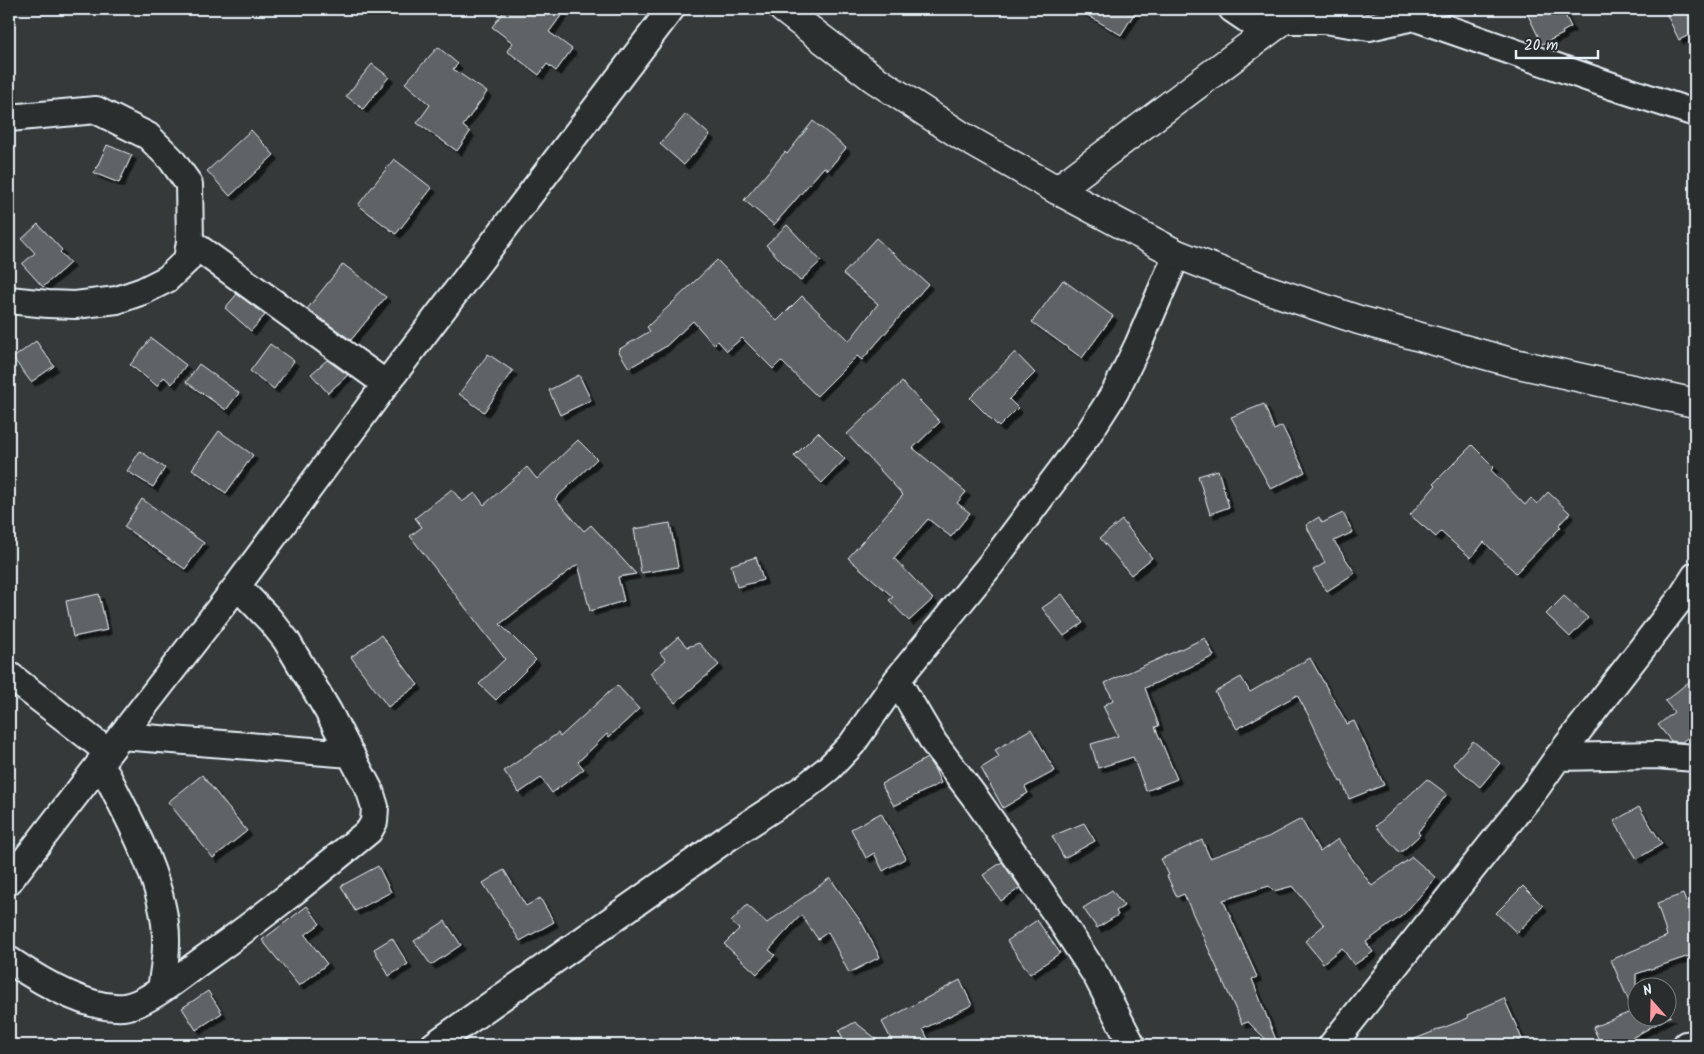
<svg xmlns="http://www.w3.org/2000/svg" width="1704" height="1054" font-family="Kalam,sans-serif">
<defs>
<filter id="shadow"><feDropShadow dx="4.5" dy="4.5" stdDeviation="0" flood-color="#0009"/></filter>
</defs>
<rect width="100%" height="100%" fill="#35393a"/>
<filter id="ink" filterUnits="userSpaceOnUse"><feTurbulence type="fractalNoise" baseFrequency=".02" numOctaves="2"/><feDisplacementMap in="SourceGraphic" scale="10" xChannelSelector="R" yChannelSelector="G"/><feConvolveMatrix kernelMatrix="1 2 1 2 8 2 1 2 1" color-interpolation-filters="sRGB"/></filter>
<g filter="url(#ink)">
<path fill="#5f6365" stroke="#e8f1f8" filter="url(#shadow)" d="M 506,9 L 566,9 L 549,32 L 572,49 L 556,71 L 547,64 L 539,75 L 507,51 L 513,43 L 492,27 Z
M 1077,9 L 1137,9 L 1121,35 Z
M 1525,9 L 1562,9 L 1571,27 L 1562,32 L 1563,34 L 1542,44 Z
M 1664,9 L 1695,9 L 1695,32 L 1679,40 Z
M 438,47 L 458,64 L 453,69 L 487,92 L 463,126 L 470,132 L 457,151 L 417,123 L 430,105 L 405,83 Z
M 372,64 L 389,77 L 363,109 L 346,96 Z
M 686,114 L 710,135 L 684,165 L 660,144 Z
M 813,121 L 846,148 L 828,170 L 824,167 L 774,225 L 744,200 L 785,152 L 787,154 Z
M 251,130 L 274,155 L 230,196 L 207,171 Z
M 107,145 L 132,155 L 119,183 L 94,173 Z
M 394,159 L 432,188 L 396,234 L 358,205 Z
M 38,224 L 62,250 L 60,252 L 70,263 L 43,287 L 22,264 L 35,253 L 22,239 Z
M 787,225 L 821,261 L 800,281 L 766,245 Z
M 876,238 L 928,284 L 862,360 L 857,356 L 817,396 L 781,361 L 773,369 L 742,338 L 727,351 L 718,341 L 714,345 L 693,321 L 665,347 L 629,368 L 618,350 L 650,331 L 647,327 L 717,260 L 777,321 L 802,296 L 849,341 L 878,304 L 843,274 Z
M 343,264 L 386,297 L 351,340 L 307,309 Z
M 1063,280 L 1113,316 L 1082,358 L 1032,322 Z
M 237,294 L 265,315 L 251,331 L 225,308 Z
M 151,338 L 186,365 L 172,384 L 164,377 L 157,386 L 130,365 Z
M 36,341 L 54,366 L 31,382 L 13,358 Z
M 270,344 L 294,361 L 274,389 L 250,371 Z
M 1015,352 L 1035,373 L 1009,399 L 1018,408 L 999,427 L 970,398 Z
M 488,354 L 513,371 L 484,412 L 459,394 Z
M 327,360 L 348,375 L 328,393 L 311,374 Z
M 199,364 L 239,393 L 226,410 L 186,382 Z
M 579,375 L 591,400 L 560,415 L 549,390 Z
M 902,382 L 940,422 L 913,448 L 966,492 L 957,503 L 970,513 L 951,537 L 928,519 L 894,558 L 933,599 L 909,621 L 889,600 L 893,597 L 848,558 L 903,495 L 847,434 Z
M 1264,404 L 1274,430 L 1282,426 L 1305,472 L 1271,489 L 1231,417 Z
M 219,431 L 253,455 L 226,493 L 192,469 Z
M 818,432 L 845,459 L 822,483 L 794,456 Z
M 578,440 L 597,459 L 555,499 L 584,531 L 591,525 L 636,574 L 618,577 L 624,601 L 590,611 L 578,564 L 500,624 L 536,660 L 496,700 L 479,684 L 505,659 L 410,536 L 422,527 L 415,518 L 452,489 L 462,502 L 475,493 L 484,505 L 527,467 L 537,479 Z
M 1472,445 L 1494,467 L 1491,470 L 1525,505 L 1531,498 L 1537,504 L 1548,492 L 1570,513 L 1559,525 L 1561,527 L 1516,573 L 1484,542 L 1471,558 L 1441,532 L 1436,537 L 1410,515 L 1436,485 L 1434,483 Z
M 140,451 L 165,468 L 153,487 L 127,471 Z
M 1218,470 L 1229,507 L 1210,514 L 1198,476 Z
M 142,499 L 204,543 L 185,569 L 124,527 Z
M 1343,513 L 1353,532 L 1334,541 L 1355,573 L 1327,591 L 1313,570 L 1325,563 L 1306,525 L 1319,517 L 1322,523 Z
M 1122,520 L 1152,558 L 1131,575 L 1100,538 Z
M 670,523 L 678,567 L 641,573 L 634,529 Z
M 756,557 L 763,580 L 737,587 L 731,565 Z
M 99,594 L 107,630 L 73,637 L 66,601 Z
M 1062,594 L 1083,623 L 1064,636 L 1042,608 Z
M 1564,596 L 1588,618 L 1570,637 L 1546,614 Z
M 381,635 L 418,685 L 388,707 L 351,657 Z
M 678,637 L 687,647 L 699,643 L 719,665 L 675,703 L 650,673 L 666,660 L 660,653 Z
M 1205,638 L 1214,656 L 1145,688 L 1159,726 L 1155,727 L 1177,779 L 1146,791 L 1133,757 L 1098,768 L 1091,744 L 1118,736 L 1103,706 L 1113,700 L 1105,683 Z
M 1310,658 L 1347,724 L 1354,721 L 1384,785 L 1349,799 L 1342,781 L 1340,782 L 1310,718 L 1297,695 L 1237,729 L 1215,692 L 1241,677 L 1250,692 Z
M 1695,677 L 1695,738 L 1692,734 L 1682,742 L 1671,741 L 1658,725 L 1674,712 L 1665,701 Z
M 617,685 L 639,709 L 609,737 L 607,734 L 578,762 L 584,769 L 552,793 L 541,778 L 519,793 L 504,771 L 558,733 L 560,737 Z
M 1031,729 L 1055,771 L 1025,787 L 1028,793 L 1003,808 L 981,768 L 999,757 L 995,750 Z
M 1473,741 L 1500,763 L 1480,787 L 1453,764 Z
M 927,758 L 935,770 L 941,783 L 894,806 L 881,784 Z
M 202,775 L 247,831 L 213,858 L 168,802 Z
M 1427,779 L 1447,794 L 1418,832 L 1420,835 L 1400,853 L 1376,826 Z
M 1639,807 L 1662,844 L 1637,859 L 1614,821 Z
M 881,813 L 906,858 L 883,871 L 874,853 L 866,858 L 851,829 Z
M 1301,819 L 1320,852 L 1338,839 L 1372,886 L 1412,857 L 1436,878 L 1403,915 L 1366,942 L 1373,952 L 1354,965 L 1342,948 L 1323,963 L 1305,941 L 1324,925 L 1293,886 L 1274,891 L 1269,886 L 1223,900 L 1257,977 L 1252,979 L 1278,1045 L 1272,1045 L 1248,1022 L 1242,1024 L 1184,894 L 1177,897 L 1167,876 L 1169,875 L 1161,859 L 1202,840 L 1210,858 L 1268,837 Z
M 1084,823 L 1095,841 L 1064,858 L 1052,836 Z
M 1002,862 L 1020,888 L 1001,901 L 983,875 Z
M 378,866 L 391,892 L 355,911 L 341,886 Z
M 504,870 L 526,906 L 540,898 L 554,922 L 520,941 L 483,883 Z
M 830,878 L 862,923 L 880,957 L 849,973 L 828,932 L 818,939 L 801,915 L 769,950 L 775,955 L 757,974 L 724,944 L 739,929 L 731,922 L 747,905 L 767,923 Z
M 1523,886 L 1543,906 L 1517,933 L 1496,913 Z
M 1112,890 L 1124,906 L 1116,911 L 1118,915 L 1097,928 L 1083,908 Z
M 1683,894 L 1695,927 L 1695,954 L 1636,974 L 1636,1016 L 1671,1016 L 1619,1045 L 1601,1045 L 1593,1027 L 1633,1011 L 1611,960 L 1667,936 L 1657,903 Z
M 307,906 L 320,924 L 305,935 L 327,964 L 299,986 L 262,940 Z
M 1037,920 L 1060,953 L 1030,974 L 1007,941 Z
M 445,921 L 461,945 L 431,965 L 414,941 Z
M 392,938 L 408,964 L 389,976 L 374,949 Z
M 960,980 L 972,1005 L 923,1029 L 931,1045 L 894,1045 L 882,1022 Z
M 208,991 L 222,1013 L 196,1030 L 182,1008 Z
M 1504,998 L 1522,1039 L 1509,1045 L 1403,1045 L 1402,1044 L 1468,1018 L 1467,1015 Z
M 855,1022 L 884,1045 L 847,1045 L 839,1031 Z"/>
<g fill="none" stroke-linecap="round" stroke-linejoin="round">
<defs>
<path id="minor" d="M 1232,9 L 1266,32
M 1282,20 L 1324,20 L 1369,27 L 1413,17 L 1612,86 L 1695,113
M 9,118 L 96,110 L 148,136 L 171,159 L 189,184 L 190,242 L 187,260 L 167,279 L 143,291 L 117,300 L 75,305 L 48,304 L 9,300
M 190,242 L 386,384
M 9,675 L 108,752
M 897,680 L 934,743 L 974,796 L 1059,918 L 1097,977 L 1132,1045
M 121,736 L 351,754
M 1558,757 L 1656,755 L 1695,758
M 100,762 C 126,812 168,887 166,944 C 166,959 163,975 161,990
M 9,881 L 237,586 L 386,384 L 671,9
M 9,960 C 37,979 81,1006 115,1007 C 122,1008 132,1006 138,1003 C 161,993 183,974 204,959 C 261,919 315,875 369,831 L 374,822 L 375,807 L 370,791 L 328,711 L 286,640 L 270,620 L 237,586
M 434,1045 L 729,837 L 804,788 L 829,768 L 852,744 L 897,680 L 991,564 L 1087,436 L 1115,392 L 1138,345 L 1177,254
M 1332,1045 L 1537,787 L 1558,757 L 1681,598 L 1695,576
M 1686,1045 L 1695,1044"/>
<path id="tertiary" d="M 783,9 L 873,78 L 962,136 L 1057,190 L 1177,254 L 1266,289 L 1359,320 L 1514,363 L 1695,403
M 1057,190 L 1298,9"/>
</defs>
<use href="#minor" stroke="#e8f1f8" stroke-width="30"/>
<use href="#tertiary" stroke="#e8f1f8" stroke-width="31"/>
<use href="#minor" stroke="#2a2d2e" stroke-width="26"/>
<use href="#tertiary" stroke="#2a2d2e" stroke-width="28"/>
</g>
</g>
<rect width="1704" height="1054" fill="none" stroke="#2a2d2e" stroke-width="30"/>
<rect x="15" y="15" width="1674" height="1024" fill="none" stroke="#e8f1f8" stroke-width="2" filter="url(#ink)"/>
<g transform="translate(1652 1002) rotate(340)"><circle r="24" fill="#2a2d2e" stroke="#767b7f"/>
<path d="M0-4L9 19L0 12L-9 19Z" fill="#ff9aa2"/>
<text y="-8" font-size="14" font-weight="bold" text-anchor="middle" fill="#e8f1f8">N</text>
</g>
<path d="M1516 50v8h82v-8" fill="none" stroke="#e8f1f8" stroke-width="2.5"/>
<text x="1524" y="50" font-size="15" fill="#e8f1f8" stroke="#2a2d2e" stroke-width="4" paint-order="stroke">20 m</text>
</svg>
